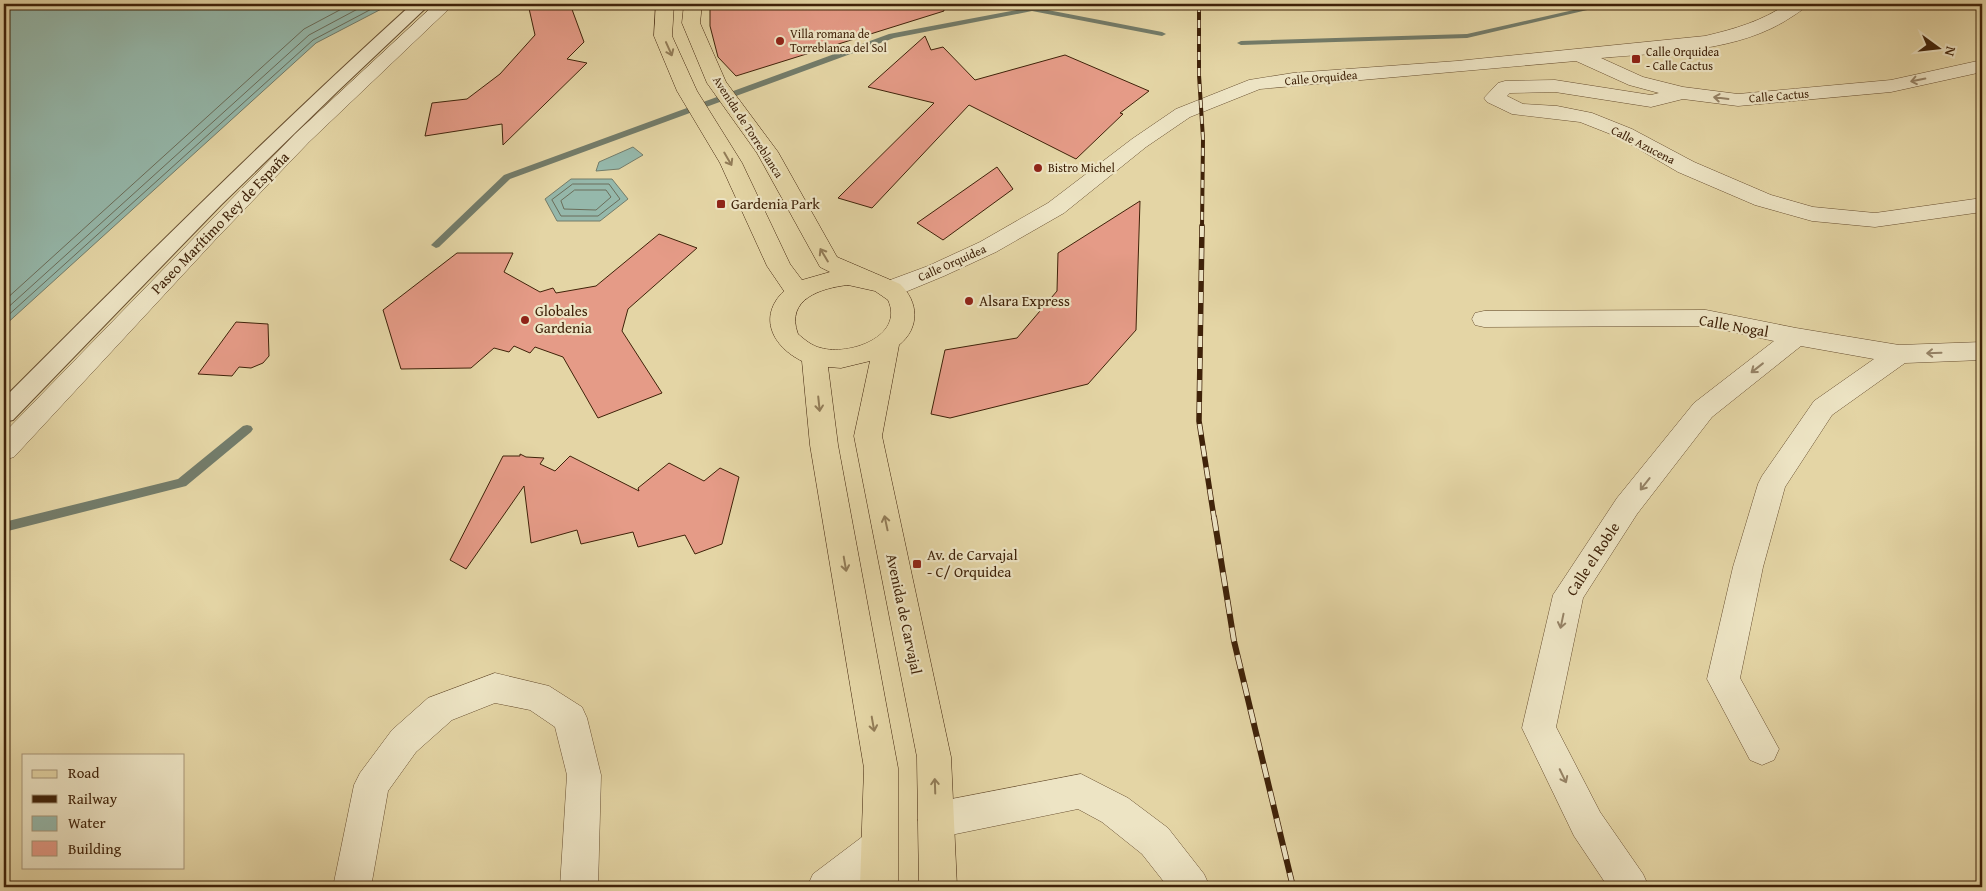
<svg xmlns="http://www.w3.org/2000/svg" width="1986" height="891" font-family="'Gentium Book Plus',serif">
<rect width="100%" height="100%" fill="#e4d5a5"/>
<filter id="stains"><feTurbulence type="fractalNoise" baseFrequency=".004" numOctaves="4"/><feColorMatrix values="0 0 0 0 .2 0 0 0 0 .09 0 0 0 0 .02 0 0 0 .5 -.17"/></filter>
<radialGradient id="worn" r=".72"><stop offset=".6" stop-color="#630" stop-opacity="0"/><stop offset="1" stop-color="#630" stop-opacity=".3"/></radialGradient>
<path fill="#95b8ab" stroke="#737c6a" d="M 4,4 L 391,4 L 316,43 L 4,326 Z
M 633,147 L 643,155 L 619,169 L 596,171 L 599,162 Z
M 571,179 L 612,179 L 628,199 L 600,221 L 557,221 L 545,199 Z"/>
<g fill="none" stroke-linecap="round" stroke-linejoin="round">
<path stroke="#6a6d5a" stroke-width="1" d="M 573,184 L 609,184 L 620,199 L 598,216 L 561,216 L 552,200 Z
M 575,190 L 606,190 L 611,197 L 596,210 L 564,209 L 561,201 Z
M 4,301 L 304,29 L 351,4
M 4,311 L 309,35 L 367,4
M 4,319 L 313,40 L 381,4"/>
<path fill="#737c6a" fill-rule="evenodd" d="M 1600,4 L 1613,4 L 1467,38 L 1241,45 L 1237,43 L 1241,41 L 1467,34 Z
M 1032,7 L 1162,32 L 1166,34 L 1162,36 L 1032,11 L 894,38 L 510,179 L 439,247 L 436,248 L 431,245 L 504,175 L 889,34 Z
M 247,425 L 251,426 L 253,429 L 251,432 L 186,486 L 4,532 L 4,522 L 178,479 L 243,426 Z"/>
</g>
<path fill="#e59b87" stroke="#3f2209" d="M 528,4 L 570,4 L 584,42 L 567,59 L 587,63 L 503,145 L 502,124 L 425,136 L 432,103 L 467,99 L 500,74 L 535,35 Z
M 710,4 L 943,4 L 944,11 L 736,76 L 718,57 L 710,26 Z
M 925,36 L 931,50 L 943,47 L 975,80 L 1065,55 L 1149,91 L 1120,113 L 1123,114 L 1076,159 L 969,105 L 872,208 L 838,198 L 934,103 L 868,87 Z
M 997,167 L 1013,189 L 943,240 L 917,223 Z
M 1140,201 L 1136,330 L 1088,384 L 950,418 L 931,414 L 945,350 L 1017,338 L 1057,291 L 1058,253 Z
M 659,234 L 697,248 L 628,309 L 622,331 L 662,393 L 598,418 L 563,357 L 535,347 L 530,353 L 514,346 L 509,352 L 494,348 L 471,368 L 401,369 L 383,310 L 457,253 L 513,253 L 504,272 L 540,292 L 553,288 L 556,293 L 596,286 Z
M 236,322 L 268,324 L 269,356 L 263,363 L 251,368 L 239,367 L 232,376 L 198,374 Z
M 520,454 L 526,457 L 544,458 L 540,464 L 555,471 L 570,456 L 639,491 L 638,488 L 669,463 L 704,481 L 720,468 L 739,477 L 722,544 L 695,554 L 685,535 L 638,547 L 633,532 L 581,544 L 577,530 L 531,543 L 524,486 L 466,569 L 450,560 L 503,456 L 520,456 Z"/>
<g fill="none" stroke-linecap="round" stroke-linejoin="round">
<defs>
<path id="pedestrian" d="M 412,4 L 430,4 L 338,91 L 221,205 L 13,420 L 4,422 L 4,398 C 138,264 272,131 412,4 Z"/>
<path id="minor" d="M 435,4 L 454,4 L 309,142 L 215,240 L 14,457 L 4,460 L 4,433 L 295,134 Z
M 1787,4 L 1808,4 C 1804,9 1799,12 1793,16 C 1739,53 1664,52 1601,58 L 1643,77 L 1683,87 L 1738,94 L 1891,80 L 1982,60 L 1982,72 L 1891,92 L 1738,106 L 1683,99 L 1651,107 L 1555,92 L 1510,93 L 1507,96 L 1523,104 L 1557,106 L 1592,113 L 1632,129 L 1694,162 L 1771,195 L 1813,207 L 1875,213 L 1982,198 L 1982,212 L 1875,227 L 1812,221 L 1755,205 L 1678,172 L 1618,137 L 1580,122 L 1512,114 L 1487,102 L 1484,98 L 1498,83 L 1505,81 L 1555,80 L 1651,95 L 1659,93 L 1629,85 L 1576,61 L 1260,89 L 1190,117 L 1146,147 L 1064,213 L 996,252 L 944,276 L 898,295 L 890,297 L 882,295 L 878,289 L 882,283 L 928,266 L 980,242 L 1048,203 L 1132,139 L 1176,109 L 1249,80 L 1293,73 L 1457,61 L 1705,36 C 1735,29 1762,21 1787,4 Z
M 1706,310 L 1796,328 L 1899,345 L 1982,342 L 1982,360 L 1905,363 L 1832,415 L 1785,487 L 1763,567 L 1740,678 L 1779,749 L 1774,760 L 1762,765 L 1750,760 L 1707,679 L 1733,567 L 1758,484 L 1762,476 L 1814,401 L 1874,359 L 1801,346 L 1712,417 L 1637,514 L 1583,598 L 1556,727 L 1600,812 L 1643,874 L 1649,887 L 1608,887 L 1574,836 L 1522,728 L 1553,595 L 1617,498 L 1694,403 L 1774,341 L 1706,326 L 1484,327 L 1475,325 L 1472,319 L 1475,313 L 1484,311 Z
M 495,673 L 549,686 L 582,707 L 587,718 L 601,775 L 598,887 L 560,887 L 567,775 L 555,727 L 530,710 L 495,703 L 452,720 L 416,752 L 388,791 L 371,887 L 333,887 L 354,785 L 360,773 L 392,730 L 428,698 Z
M 1081,774 L 1128,798 L 1168,828 L 1204,874 L 1210,887 L 1168,887 L 1142,854 L 1102,822 L 1078,809 L 936,838 L 923,832 L 918,820 L 923,808 L 936,802 Z
M 879,829 L 892,834 L 897,847 L 892,860 L 856,887 L 807,887 L 813,874 L 866,834 Z"/>
<path id="primary" d="M 656,4 L 674,4 L 672,36 L 697,91 L 742,163 L 790,264 L 802,280 L 830,272 L 820,267 L 757,153 L 707,83 L 682,23 L 684,4 L 702,4 L 700,23 L 726,82 L 778,152 L 837,257 L 900,284 C 919,302 920,328 899,345 L 882,436 L 951,757 L 957,887 L 919,887 L 917,757 L 854,436 L 870,361 L 841,368 L 828,367 L 838,445 L 898,768 L 898,887 L 860,887 L 864,768 L 810,445 L 802,361 C 773,347 757,317 784,291 L 767,266 L 720,163 L 677,91 L 654,36 ZM 848,285 L 875,291 L 888,300 C 905,337 848,356 821,348 C 812,346 805,340 798,334 C 785,299 821,288 848,285 Z"/>
</defs>
<use href="#pedestrian" stroke="#684f30" stroke-width="2"/>
<use href="#minor" stroke="#684f30" stroke-width="1"/>
<use href="#primary" stroke="#3f2209" stroke-width="1"/>
<use href="#pedestrian" fill="#ede4c4" fill-rule="evenodd"/>
<use href="#minor" fill="#ede4c4" fill-rule="evenodd"/>
<use href="#primary" fill="#e4d5a5" fill-rule="evenodd"/>
<defs>
<path id="rail-far2" d="M 1199,4 L 1199,75 L 1203,139 L 1202,227"/>
<path id="rail-far1" d="M 1202,226 L 1199,421 L 1214,518"/>
<path id="rail" d="M 1214,517 L 1234,641 L 1293,887"/>
</defs>
<use href="#rail-far2" stroke="#3f2209" stroke-width="4"/>
<use href="#rail-far1" stroke="#3f2209" stroke-width="5.5"/>
<use href="#rail" stroke="#3f2209" stroke-width="6"/>
<use href="#rail-far2" stroke="#ede4c4" stroke-width="2.5" stroke-dasharray="8" stroke-linecap="butt"/>
<use href="#rail-far1" stroke="#ede4c4" stroke-width="4" stroke-dasharray="11" stroke-linecap="butt"/>
<use href="#rail" stroke="#ede4c4" stroke-width="4.5" stroke-dasharray="14" stroke-linecap="butt"/>
</g>
<defs><path id="oneway-shaft" d="M-6 0H5M1.5-3L5.5 0L1.5 3" fill="none" stroke-width="1.6" stroke-linecap="round" stroke-linejoin="round" transform="scale(1.25)"/></defs>
<g stroke="#927c57">
<use href="#oneway-shaft" transform="translate(669 49) rotate(66)"/>
<use href="#oneway-shaft" transform="translate(728 159) rotate(60)"/>
<use href="#oneway-shaft" transform="translate(824 255) rotate(-121)"/>
<use href="#oneway-shaft" transform="translate(819 404) rotate(84)"/>
<use href="#oneway-shaft" transform="translate(886 523) rotate(-102)"/>
<use href="#oneway-shaft" transform="translate(845 564) rotate(80)"/>
<use href="#oneway-shaft" transform="translate(873 724) rotate(80)"/>
<use href="#oneway-shaft" transform="translate(935 786) rotate(-92)"/>
</g>
<g stroke="#968366">
<use href="#oneway-shaft" transform="translate(1918 80) rotate(169)"/>
<use href="#oneway-shaft" transform="translate(1721 98) rotate(-173)"/>
<use href="#oneway-shaft" transform="translate(1934 353) rotate(178)"/>
<use href="#oneway-shaft" transform="translate(1757 368) rotate(142)"/>
<use href="#oneway-shaft" transform="translate(1645 484) rotate(128)"/>
<use href="#oneway-shaft" transform="translate(1562 621) rotate(102)"/>
<use href="#oneway-shaft" transform="translate(1563 776) rotate(64)"/>
</g>
<g fill="#8f2418" stroke="#ede4c4" stroke-width="2">
<circle cx="780" cy="41" r="5"/>
<rect x="1631" y="54" width="10" height="10" rx="2.5"/>
<circle cx="1038" cy="168" r="5"/>
<rect x="716" y="199" width="10" height="10" rx="2.5"/>
<circle cx="969" cy="301" r="5"/>
<circle cx="525" cy="320" r="5"/>
<rect x="912" y="559" width="10" height="10" rx="2.5"/>
</g>
<g text-anchor="middle" stroke-width="4.5" stroke-linejoin="round" paint-order="stroke">
<g font-size="12" fill="#3f2209" stroke="#ede4c4" text-anchor="start">
<text x="790" y="38">Villa romana de<tspan x="790" dy="14">Torreblanca del Sol</tspan></text>
<text x="1646" y="56">Calle Orquidea<tspan x="1646" dy="14">- Calle Cactus</tspan></text>
<text x="1048" y="172">Bistro Michel</text>
</g>
<g font-size="12" fill="#3f2209" stroke="#ede4c4">
<text transform="translate(1321 78) rotate(-5)" y="4">Calle Orquidea</text>
<text transform="translate(1779 96) rotate(-5)" y="4">Calle Cactus</text>
<text transform="translate(748 127) rotate(57)" y="4">Avenida de Torreblanca</text>
<text transform="translate(1643 145) rotate(27)" y="4">Calle Azucena</text>
<text transform="translate(952 263) rotate(-24)" y="4">Calle Orquidea</text>
</g>
<g font-size="15" fill="#3f2209" stroke="#ede4c4" text-anchor="start">
<text x="731" y="209">Gardenia Park</text>
<text x="979" y="306">Alsara Express</text>
<text x="535" y="316">Globales<tspan x="535" dy="17">Gardenia</tspan></text>
<text x="927" y="560">Av. de Carvajal<tspan x="927" dy="17">- C/ Orquidea</tspan></text>
</g>
<g font-size="15" fill="#3f2209" stroke="#ede4c4">
<text transform="translate(220 223) rotate(-46)" y="5">Paseo Marítimo Rey de España</text>
<text transform="translate(1734 326) rotate(10)" y="5">Calle Nogal</text>
<text transform="translate(1593 559) rotate(-57)" y="5">Calle el Roble</text>
<text transform="translate(904 614) rotate(78)" y="5">Avenida de Carvajal</text>
</g>
</g>
<rect width="1986" height="891" fill="none" stroke="#e4d5a5" stroke-width="20"/>
<rect x="5" y="5" width="1976" height="881" fill="none" stroke="#3f2209" stroke-width="2.5"/>
<rect x="10" y="10" width="1966" height="871" fill="none" stroke="#3f2209"/>
<rect x="22" y="754" width="162" height="115" fill="#ede4c4" stroke="#a79679"/>
<rect x="32" y="770" width="25" height="8" fill="#e4d5a5" stroke="#a79679"/>
<text x="68" y="778" font-size="15" fill="#3f2209">Road</text>
<rect x="32" y="795" width="25" height="8" fill="#3f2209" stroke="#a79679"/>
<text x="68" y="804" font-size="15" fill="#3f2209">Railway</text>
<rect x="32" y="816" width="25" height="15" fill="#95b8ab" stroke="#a79679"/>
<text x="68" y="828" font-size="15" fill="#3f2209">Water</text>
<rect x="32" y="841" width="25" height="15" fill="#e59b87" stroke="#a79679"/>
<text x="68" y="854" font-size="15" fill="#3f2209">Building</text>
<g transform="translate(1938 48) rotate(105)" stroke="#ede4c4" stroke-width="4" paint-order="stroke">
<path d="M0-4L9 19L0 12L-9 19Z" fill="#3f2209"/>
<text y="-8" font-size="14" font-weight="bold" text-anchor="middle" fill="#3f2209">N</text>
</g>
<rect width="100%" height="100%" filter="url(#stains)"/>
<rect width="100%" height="100%" fill="url(#worn)"/>
</svg>
